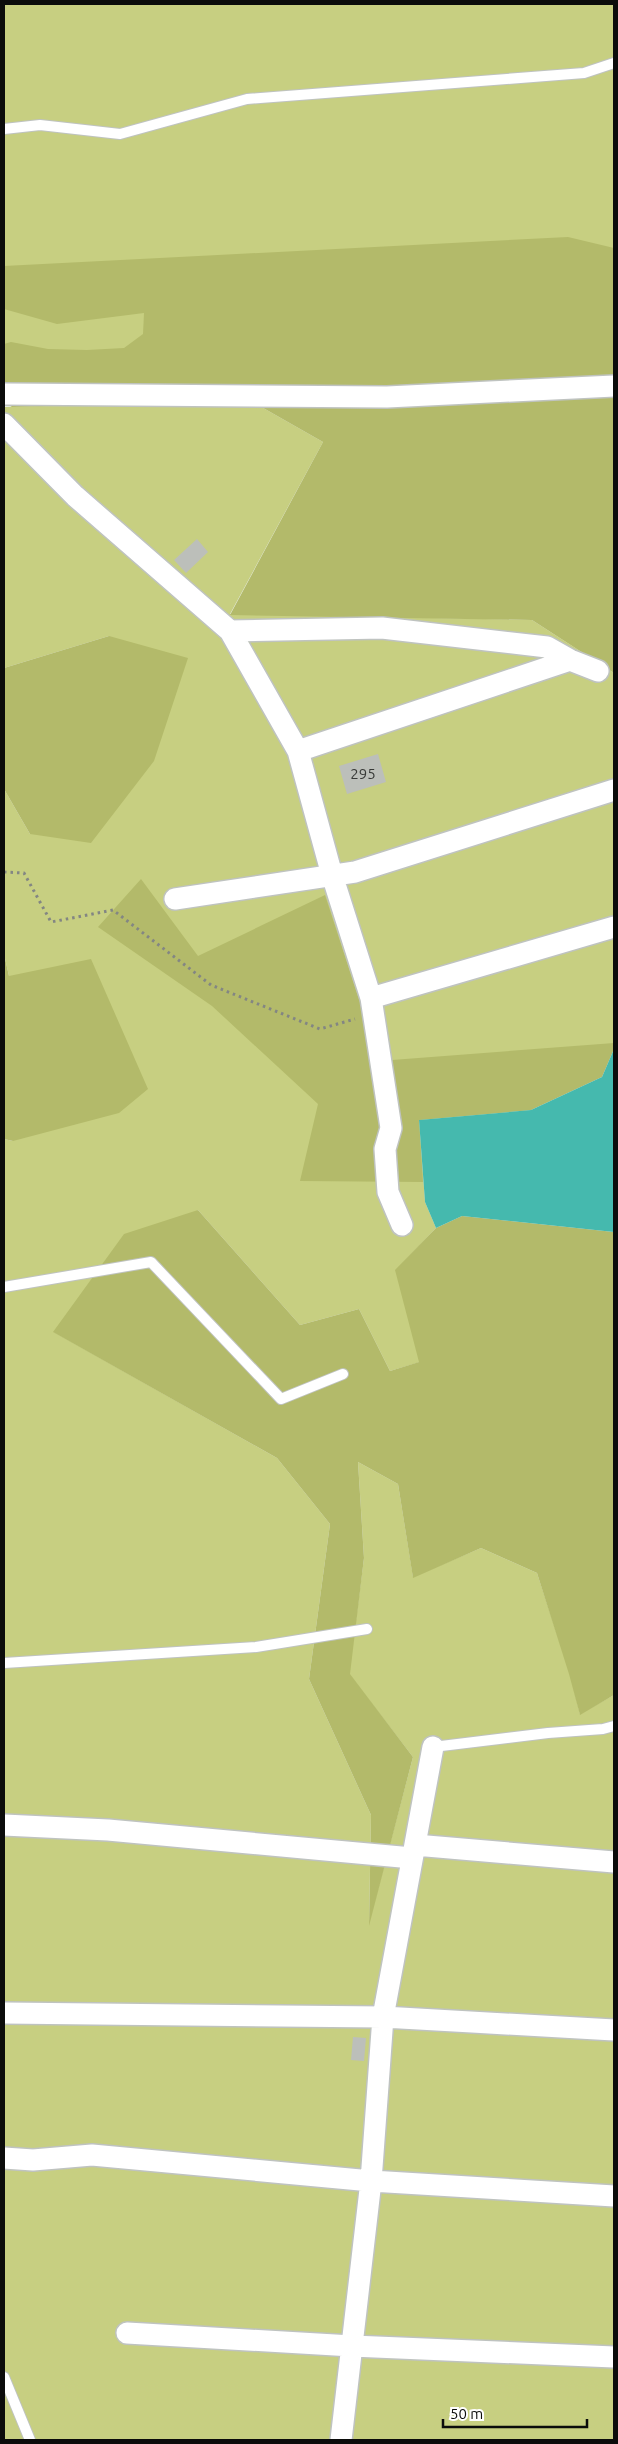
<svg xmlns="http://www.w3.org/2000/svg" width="618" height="2444" font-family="Ubuntu,sans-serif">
<rect width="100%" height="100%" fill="#e9eeea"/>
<path fill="#c7cf81" d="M 4,4 L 614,4 L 614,359 L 4,378 Z
M 249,400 L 323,442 L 230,614 L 532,620 L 614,673 L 614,1049 L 531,1110 L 419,1120 L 425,1202 L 436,1228 L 396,1270 L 420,1362 L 390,1371 L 359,1309 L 300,1325 L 198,1210 L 54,1332 L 277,1458 L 330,1524 L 309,1679 L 371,1815 L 369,1923 L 413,1757 L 349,1674 L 364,1558 L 358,1462 L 398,1484 L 413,1577 L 481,1548 L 537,1573 L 570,1674 L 580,1714 L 614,1695 L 614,2440 L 4,2440 L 4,1139 L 13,1141 L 9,976 L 4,954 L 4,789 L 30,834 L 109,636 L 4,668 L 4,407 Z"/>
<path fill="#b3ba6a" d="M 568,237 L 614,248 L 614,673 L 532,620 L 230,615 L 323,442 L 249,400 L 12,407 L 4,402 L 4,344 L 11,342 L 48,349 L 87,350 L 124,348 L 143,334 L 144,313 L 57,324 L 4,309 L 4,266 Z
M 109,636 L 188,658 L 154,761 L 91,843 L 30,834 L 4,789 L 4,668 Z
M 141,879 L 198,956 L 325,895 L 379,1061 L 614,1043 L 614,1049 L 602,1077 L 531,1110 L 419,1120 L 423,1182 L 300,1181 L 318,1104 L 212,1006 L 98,927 Z
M 4,954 L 9,976 L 91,959 L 148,1089 L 119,1113 L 13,1141 L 4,1139 Z
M 198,1210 L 300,1325 L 359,1309 L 390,1371 L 419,1362 L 395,1270 L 436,1228 L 462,1216 L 614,1232 L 614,1695 L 580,1715 L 569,1674 L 537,1573 L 481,1548 L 413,1578 L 398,1484 L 358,1462 L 364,1558 L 350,1674 L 413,1757 L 369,1926 L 371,1815 L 309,1679 L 330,1524 L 277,1458 L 53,1332 L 124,1234 Z"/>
<path fill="#45b9ae" d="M 614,1049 L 614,1232 L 462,1216 L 436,1228 L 425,1202 L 419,1120 L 531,1110 L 602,1077 Z"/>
<path fill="#bcbfba" d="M 197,539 L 208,552 L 186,573 L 174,560 Z
M 378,754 L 386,782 L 347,794 L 339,766 Z
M 353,2037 L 366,2038 L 364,2061 L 351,2060 Z"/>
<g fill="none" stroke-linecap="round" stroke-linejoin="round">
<defs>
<path id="lane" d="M 4,129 L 40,125 L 120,134 L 247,99 L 584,73 L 614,63
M 4,1287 L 151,1262 L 281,1399 L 343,1374
M 4,1663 L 256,1647 L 367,1629
M 433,1747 L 548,1733 L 603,1729 L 614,1726
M 4,2377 L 30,2440"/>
<path id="street" d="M 4,394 L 387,397 L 614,386
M 4,424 L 75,496 L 230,631 L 298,751 L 332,875 L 371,998 L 391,1128 L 385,1149 L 388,1192 L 402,1225
M 230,631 L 382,628 L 547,647 L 570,660 L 598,671
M 298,751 L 570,660
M 175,899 L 355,872 L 614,790
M 371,998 L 614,927
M 433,1747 L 383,2017 L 614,2030
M 4,1825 L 108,1830 L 412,1858
M 415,1845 L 614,1862
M 4,2013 L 383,2017 L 371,2181 L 341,2440
M 4,2158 L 33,2160 L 92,2155 L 371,2181 L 614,2196
M 127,2333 L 352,2346 L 614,2357"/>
</defs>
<use href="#lane" stroke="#bfc3c0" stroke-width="12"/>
<use href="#street" stroke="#bfc3c0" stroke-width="24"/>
<path stroke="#838683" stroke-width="3" stroke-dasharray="2.5 4" stroke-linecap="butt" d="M 4,872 L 24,873 L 51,922 L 113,910 L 211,985 L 320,1029 L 355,1019"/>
<use href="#lane" stroke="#fff" stroke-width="10"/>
<use href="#street" stroke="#fff" stroke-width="21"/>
</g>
<g text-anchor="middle" stroke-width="4" stroke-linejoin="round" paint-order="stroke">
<g font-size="15" fill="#373937">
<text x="363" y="779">295</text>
</g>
</g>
<rect width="618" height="2444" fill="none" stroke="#0b0c0b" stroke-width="10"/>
<path d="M443 2419v8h144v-8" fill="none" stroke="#0b0c0b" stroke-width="2.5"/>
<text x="450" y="2419" font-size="15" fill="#0b0c0b" stroke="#ffffff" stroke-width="4" paint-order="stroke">50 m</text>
</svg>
